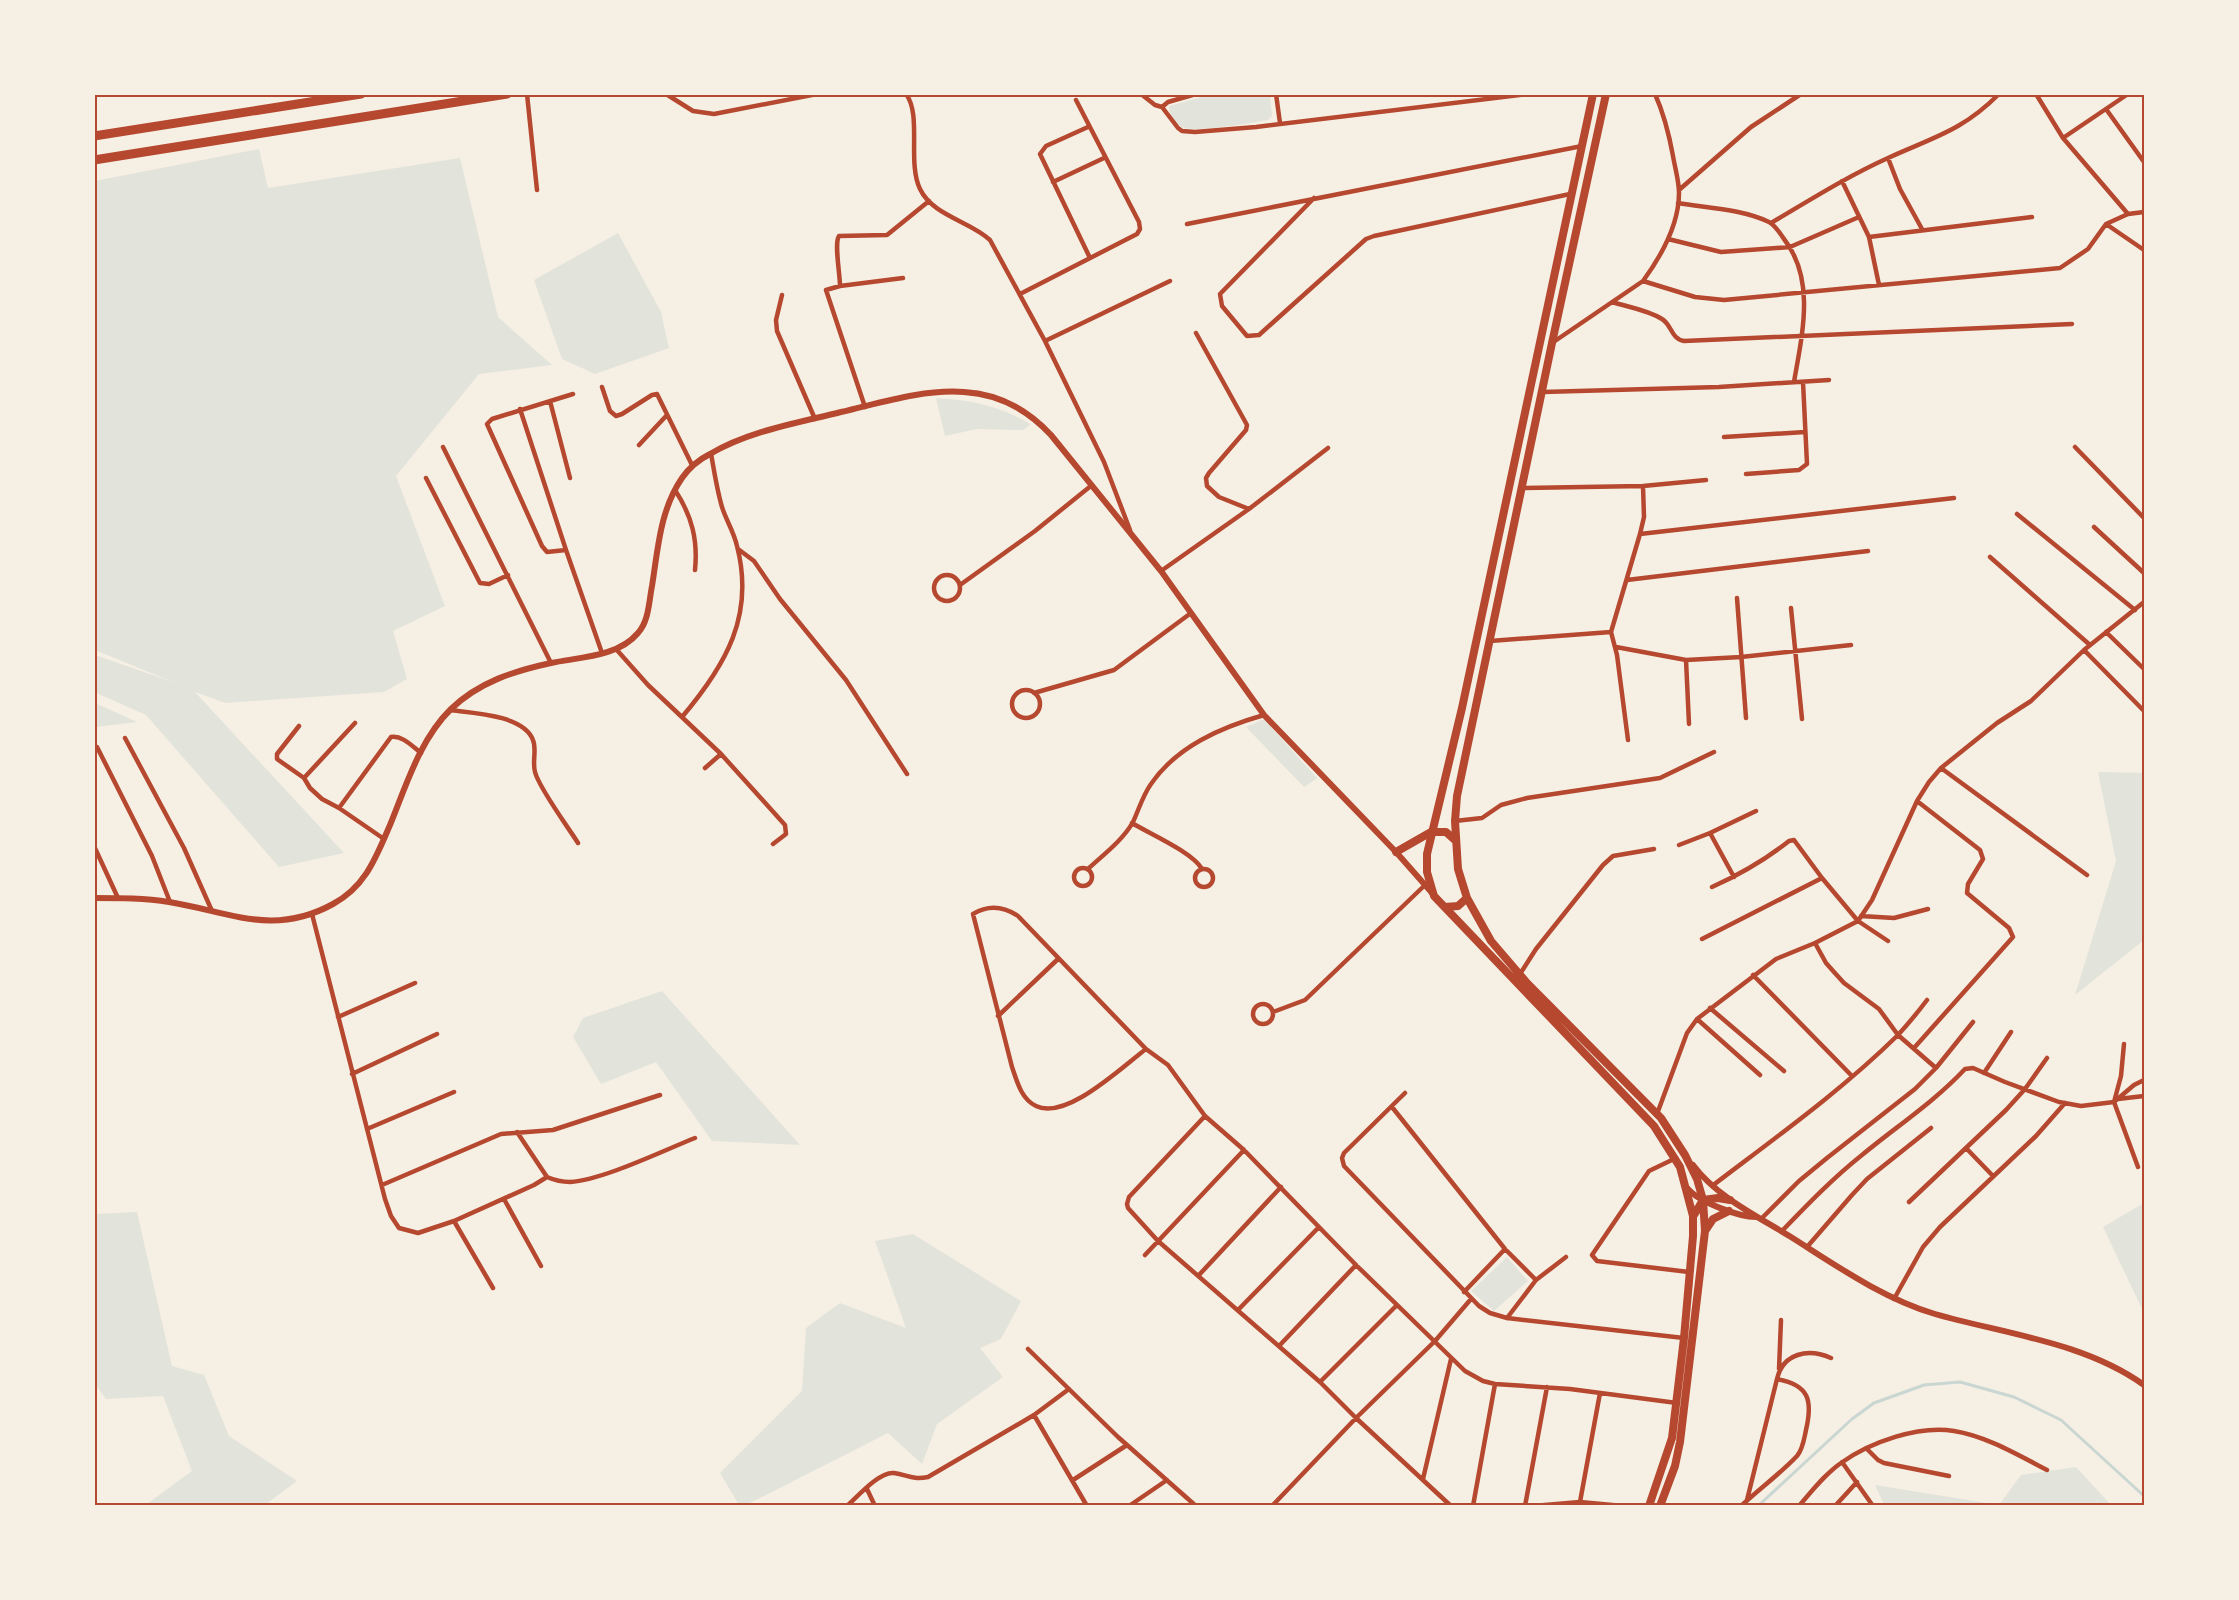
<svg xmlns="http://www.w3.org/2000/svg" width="2239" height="1600" font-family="'Zilla Slab',serif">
<rect width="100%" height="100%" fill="#f6efe4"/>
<path fill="#e2e4dc" d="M 1209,95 L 1270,95 L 1272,116 L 1268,120 C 1251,123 1199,132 1184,128 C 1174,124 1170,116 1169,106 Z
M 259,149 L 268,188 L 460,158 L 498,317 L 552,365 L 479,374 L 396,476 L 445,606 L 393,631 L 407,679 L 384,692 L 225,703 L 195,692 L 344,853 L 279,867 L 146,715 L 94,692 L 95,655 L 173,682 L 95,650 L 95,181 Z
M 618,233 L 661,312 L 669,348 L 595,374 L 562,359 L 534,280 Z
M 936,398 C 973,400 998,406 1031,424 L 1023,430 L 977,429 L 945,436 Z
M 94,703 L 95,703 L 137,722 L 95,727 Z
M 1264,719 L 1317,778 L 1304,787 L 1246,727 Z
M 2098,772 L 2144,773 L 2144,940 L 2075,995 L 2116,861 Z
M 662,991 L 800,1145 L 712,1141 L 656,1062 L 601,1084 L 573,1037 L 583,1018 Z
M 2144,1203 L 2144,1313 L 2103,1227 Z
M 137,1212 L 172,1366 L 204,1375 L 229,1436 L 297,1481 L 265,1505 L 147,1504 L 192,1471 L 163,1396 L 106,1399 L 95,1384 L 95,1214 Z
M 913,1234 L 1021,1301 L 1001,1339 L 980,1348 L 1003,1377 L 937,1424 L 922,1464 L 888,1433 L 746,1505 L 739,1505 L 720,1473 L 802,1391 L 806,1328 L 840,1303 L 906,1328 L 875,1241 Z
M 1507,1257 L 1528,1281 L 1494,1311 L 1471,1291 Z
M 2076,1467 L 2111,1505 L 1884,1505 L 1875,1485 L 1999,1505 L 2021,1475 Z"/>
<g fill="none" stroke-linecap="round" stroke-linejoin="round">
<path stroke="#c9d6d2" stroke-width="3" d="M 1758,1506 L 1852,1419 L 1874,1403 L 1924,1385 L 1960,1382 L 2014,1397 L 2061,1420 L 2144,1496"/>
<path stroke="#b5482f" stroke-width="4.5" d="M 527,94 L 537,190
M 666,94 L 693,111 L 714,114 L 817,94
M 906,94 C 922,115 907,162 920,189 C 933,216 970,221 990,240 L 1045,341 L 1104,462 L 1130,530
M 1141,94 L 1155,105 L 1162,107
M 1196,94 L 1168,102 L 1162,107 L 1178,128 L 1182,131 L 1195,132 L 1256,127 L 1528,94
M 1276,94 L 1280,123
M 2036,94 L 2063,138 L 2128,214
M 2106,109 L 2144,162
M 1088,127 L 1046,146 L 1040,154 L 1090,258
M 2063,138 L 2128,94
M 1888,158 L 1900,189 L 1922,229
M 1842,181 L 1869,237 L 1879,285
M 1053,182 L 1104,158
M 1679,190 L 1751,127 L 1801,94
M 1314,198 L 1220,294 L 1222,306 L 1247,336 L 1259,335 L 1366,239 L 1374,236 L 1570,194
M 1678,203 C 1707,208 1742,209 1769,222 C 1775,225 1780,233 1784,239 C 1816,280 1802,335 1794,382
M 1771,223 C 1810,200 1848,176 1888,158 C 1934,137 1962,131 1999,94
M 1187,224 L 1582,146
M 2106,224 L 2144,250
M 1869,237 L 2032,217
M 1668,239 L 1721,252 L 1790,247 L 1859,217
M 1643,281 L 1695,297 L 1724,300 L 2060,268 L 2088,249 L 2106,224 L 2128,214 L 2144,212
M 840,286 C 840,274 834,243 839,236 L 887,235 L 929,201
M 1020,294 L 1137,234 L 1140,229 L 1139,222 L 1076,100
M 782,295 L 776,320 L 777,331 L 815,419
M 1612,302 C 1628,307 1648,310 1662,319 C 1672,325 1671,339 1684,341 L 2072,324
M 1196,333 L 1247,425 L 1246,430 L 1209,473 L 1206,478 L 1207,486 L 1219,497 L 1249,509
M 1045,341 L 1170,281
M 1552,343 L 1643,281 C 1662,255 1679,225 1679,193 C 1679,181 1675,168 1673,156 C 1669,134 1664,114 1655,94
M 602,387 L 610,411 L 616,416 L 622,414 L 652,395 L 657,394 L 692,465
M 1543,392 L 1719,387 L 1829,380
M 550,401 L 570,478
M 865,407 L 826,290 L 840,286 L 903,278
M 520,409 L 566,550 L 602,653
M 1724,437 L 1805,432
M 639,445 L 667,415
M 443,447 L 551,663
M 2075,447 L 2144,518
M 1746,474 L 1799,470 L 1807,464 L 1803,382
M 426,478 L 480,583 L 489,584 L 508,575
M 1523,488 L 1643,486 L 1706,480
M 675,490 C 692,516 698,540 695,570
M 2017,514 L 2135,610
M 2094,527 L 2144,573
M 1640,534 L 1954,498
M 738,549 L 754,561 L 780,599 L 846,680 L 907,774
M 566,550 L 547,552 L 542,546 L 487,424 L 492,419 L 573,394
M 1990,557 L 2090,645
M 1161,571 L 1249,509 L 1328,448
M934 588a13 13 0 1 1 26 0a13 13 0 1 1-26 0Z
M 1627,580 L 1868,551
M 960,585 L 1035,531 L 1092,485
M 1737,598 L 1746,718
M 1791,608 L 1802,719
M 2106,632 L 2144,669
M 1490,641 L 1611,632
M 1616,647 L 1686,660 L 1741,657 L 1851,645
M 616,649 L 648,685 L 721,754 L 785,825 L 786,834 L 773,844
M 2084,650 L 2144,711
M 1686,660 L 1689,724
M1012 704a14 14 0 1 1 28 0a14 14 0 1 1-28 0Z
M 1034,693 L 1114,670 L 1191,613
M 450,710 C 473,713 524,715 533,740 C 537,750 532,761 535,772 C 539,788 568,827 578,843
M 682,717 C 726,665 755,615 737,546 C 734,532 726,520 722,507 C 717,490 714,471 711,453
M 299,726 L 277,754 L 277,759 L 304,778 L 310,788 L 322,799 L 339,808 L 384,839
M 125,738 L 184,848 L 212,911
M 1628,740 L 1617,655 L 1611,632 L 1640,534 L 1644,517 L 1643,486
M 97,747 L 152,856 L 170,902
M 705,768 L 721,754
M 1941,768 L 2087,875
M 304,778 L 355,723
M 339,808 L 391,737 C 402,735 412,746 421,753
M 1455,821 L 1482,818 L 1501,805 L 1527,798 L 1660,778 L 1714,752
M 1132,823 C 1150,834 1192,852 1202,869
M 1710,833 L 1734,877
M 1679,845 L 1710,833 L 1756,811
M 94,846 L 118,898
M1074 877a9 9 0 1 1 18 0a9 9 0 1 1-18 0Z
M 1088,869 C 1103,855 1123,840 1133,822 C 1139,809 1143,795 1151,784 C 1177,746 1222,727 1264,715
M1195 878a9 9 0 1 1 18 0a9 9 0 1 1-18 0Z
M 1712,887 C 1741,874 1765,860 1789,841 L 1794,840 L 1822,878 L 1858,921 L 1888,941
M 312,914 L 385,1199 L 391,1216 L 399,1228 L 418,1233 L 454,1221 L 534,1185 L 547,1177
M 1861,916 L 1894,918 L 1928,909
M 1702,939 L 1822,878
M 1815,943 L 1826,963 L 1834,972 L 1844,983 L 1879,1009 L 1898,1035 L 1936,1068
M 1520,974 L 1536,949 L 1603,865 L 1613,856 L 1654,849
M 1753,975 L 1852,1076
M1253 1014a10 10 0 1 1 20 0a10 10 0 1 1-20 0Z
M 1710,1008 L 1784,1071
M 1273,1012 L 1305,1000 L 1425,885
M 998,1016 L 1058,959
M 338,1017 L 415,983
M 1697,1019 L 1760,1075
M 2124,1044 L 2121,1076 L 2114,1102 L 2138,1167
M 1914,1048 L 2013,937 L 2009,928 L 1967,893 L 1968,884 L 1983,859 L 1980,850 L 1917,801
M 1146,1049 C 1122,1067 1066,1121 1036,1106 C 1021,1099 1017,1081 1012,1067 L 973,914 C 988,905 1003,906 1018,916 L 1146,1049 L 1168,1065 L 1205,1116 L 1244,1150 L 1356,1265 L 1465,1371 L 1483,1381 L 1495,1384 L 1570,1389 L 1677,1403
M 1984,1073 L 2011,1032
M 352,1074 L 437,1034
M 1405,1093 L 1344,1153 L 1342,1158 L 1344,1166 L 1479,1306 L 1490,1313 L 1507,1318 L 1684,1338
M 2118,1099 L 2144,1096
M 1392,1107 L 1505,1249 L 1536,1280
M 1657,1114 L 1687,1033 L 1697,1019 L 1776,959 L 1815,943 L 1858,921 L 1872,900 L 1917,801 L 1929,782 L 1941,768 L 1997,723 L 2031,701 L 2084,650 L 2144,602
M 1205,1116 L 1129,1197 L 1127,1204 L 1128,1208 L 1158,1241 L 1320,1382 L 1356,1418 L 1451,1506
M 367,1129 L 454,1092
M 517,1132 L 547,1177 C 554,1180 561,1182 570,1182 C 603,1180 662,1151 695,1138
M 1966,1148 L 1993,1176
M 1676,1158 L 1649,1171 L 1592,1255 L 1597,1261 L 1689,1272
M 382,1185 L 501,1134 L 553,1130 L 660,1095
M 1712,1186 C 1775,1138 1841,1091 1898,1035 C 1908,1024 1918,1012 1927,1000
M 504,1199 L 541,1266
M 1909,1202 L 2006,1110 L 2025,1089 L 2047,1058
M 1761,1219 L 1799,1181 L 1827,1158 L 1915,1089 L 1936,1068 L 1973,1022
M 454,1221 L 493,1288
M 1782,1231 C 1807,1205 1833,1178 1862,1155 C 1897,1126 1934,1102 1965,1069 L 1973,1068 L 2005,1082 L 2059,1102 L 2081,1106 L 2114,1102 L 2134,1085 L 2144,1080
M 1807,1247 L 1852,1195 L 1867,1179 L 1931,1128
M 1145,1255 L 1244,1150
M 1199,1275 L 1281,1187
M 1464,1292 L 1505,1249
M 1894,1299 L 1923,1247 L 1940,1227 L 2036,1136 L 2065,1103
M 1238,1310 L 1319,1227
M 1507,1318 L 1536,1280 L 1566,1257
M 1279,1346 L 1356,1265
M 1028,1349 L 1118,1437 L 1196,1506
M 1779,1369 L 1781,1320
M 1777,1379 C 1783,1353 1808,1348 1831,1358
M 1320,1382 L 1397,1305
M 1034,1415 L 1087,1506
M 1867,1449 L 1878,1460 L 1884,1463 L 1949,1476
M 1842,1462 L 1873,1506
M 1423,1479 L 1451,1359
M 1073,1480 L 1127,1445
M 867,1489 L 875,1506
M 1580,1502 L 1600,1393
M 847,1506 C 858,1496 880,1471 894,1473 C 908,1475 912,1480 928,1477 L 1034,1415 L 1069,1389
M 1129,1506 L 1167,1480
M 1272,1506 L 1356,1418 L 1435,1341 L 1471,1299
M 1473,1506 L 1495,1384
M 1525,1506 L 1547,1387
M 1533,1506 L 1580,1502 L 1623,1506
M 1741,1506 C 1759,1489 1780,1474 1797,1456 C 1803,1449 1804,1439 1806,1430 C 1813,1400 1809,1385 1777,1379 L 1747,1500
M 1799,1506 C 1812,1491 1825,1474 1841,1463 C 1870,1442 1919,1425 1954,1431 C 1986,1436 2018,1455 2047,1470
M 1835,1506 L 1857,1482"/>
<path stroke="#b5482f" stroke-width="6" d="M 94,898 C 120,898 145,898 169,902 C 231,912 273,937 333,904 C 366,886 376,857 390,825 C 406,786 420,739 451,709 C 479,682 514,671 551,663 C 580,657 618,657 638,633 C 649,621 649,601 652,586 C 658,549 660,510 682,478 C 689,468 698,460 710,454 C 749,431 797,423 841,412 C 880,403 923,389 964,392 C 999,394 1027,409 1051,435 L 1161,571 L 1264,715 L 1396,852 L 1433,894
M 1693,1165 C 1717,1197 1757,1216 1791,1237 C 1837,1266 1882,1298 1935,1314 C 2005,1334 2084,1342 2144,1385
M 1688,1189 C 1699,1202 1739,1217 1756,1217"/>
<path stroke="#b5482f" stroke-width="8" d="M 1593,94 L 1462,708 L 1427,854 L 1427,872 L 1434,896 L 1654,1126 L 1680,1167 L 1693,1216 L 1693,1236 L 1684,1338 L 1672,1438 L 1649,1506
M 1606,94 L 1552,343 L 1457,796 L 1455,821 L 1458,869 L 1467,898 L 1491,941 L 1527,983 L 1661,1118 L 1685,1155 L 1697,1179 L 1703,1200 L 1705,1231 L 1680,1442 L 1675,1466 L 1660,1506
M 1396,852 L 1431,832 L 1446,832 L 1456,841
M 1445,907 L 1458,906 L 1467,898
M 1694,1215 L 1703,1200 L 1718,1198 L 1730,1200
M 1705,1231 L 1713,1219 L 1729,1211"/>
<path stroke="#b5482f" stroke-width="9" d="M 94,136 L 361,94
M 94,160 L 507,94"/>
</g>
<rect width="2239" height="1600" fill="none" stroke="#f6efe4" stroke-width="192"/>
<rect x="96" y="96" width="2047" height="1408" fill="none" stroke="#b5482f" stroke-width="2"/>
</svg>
